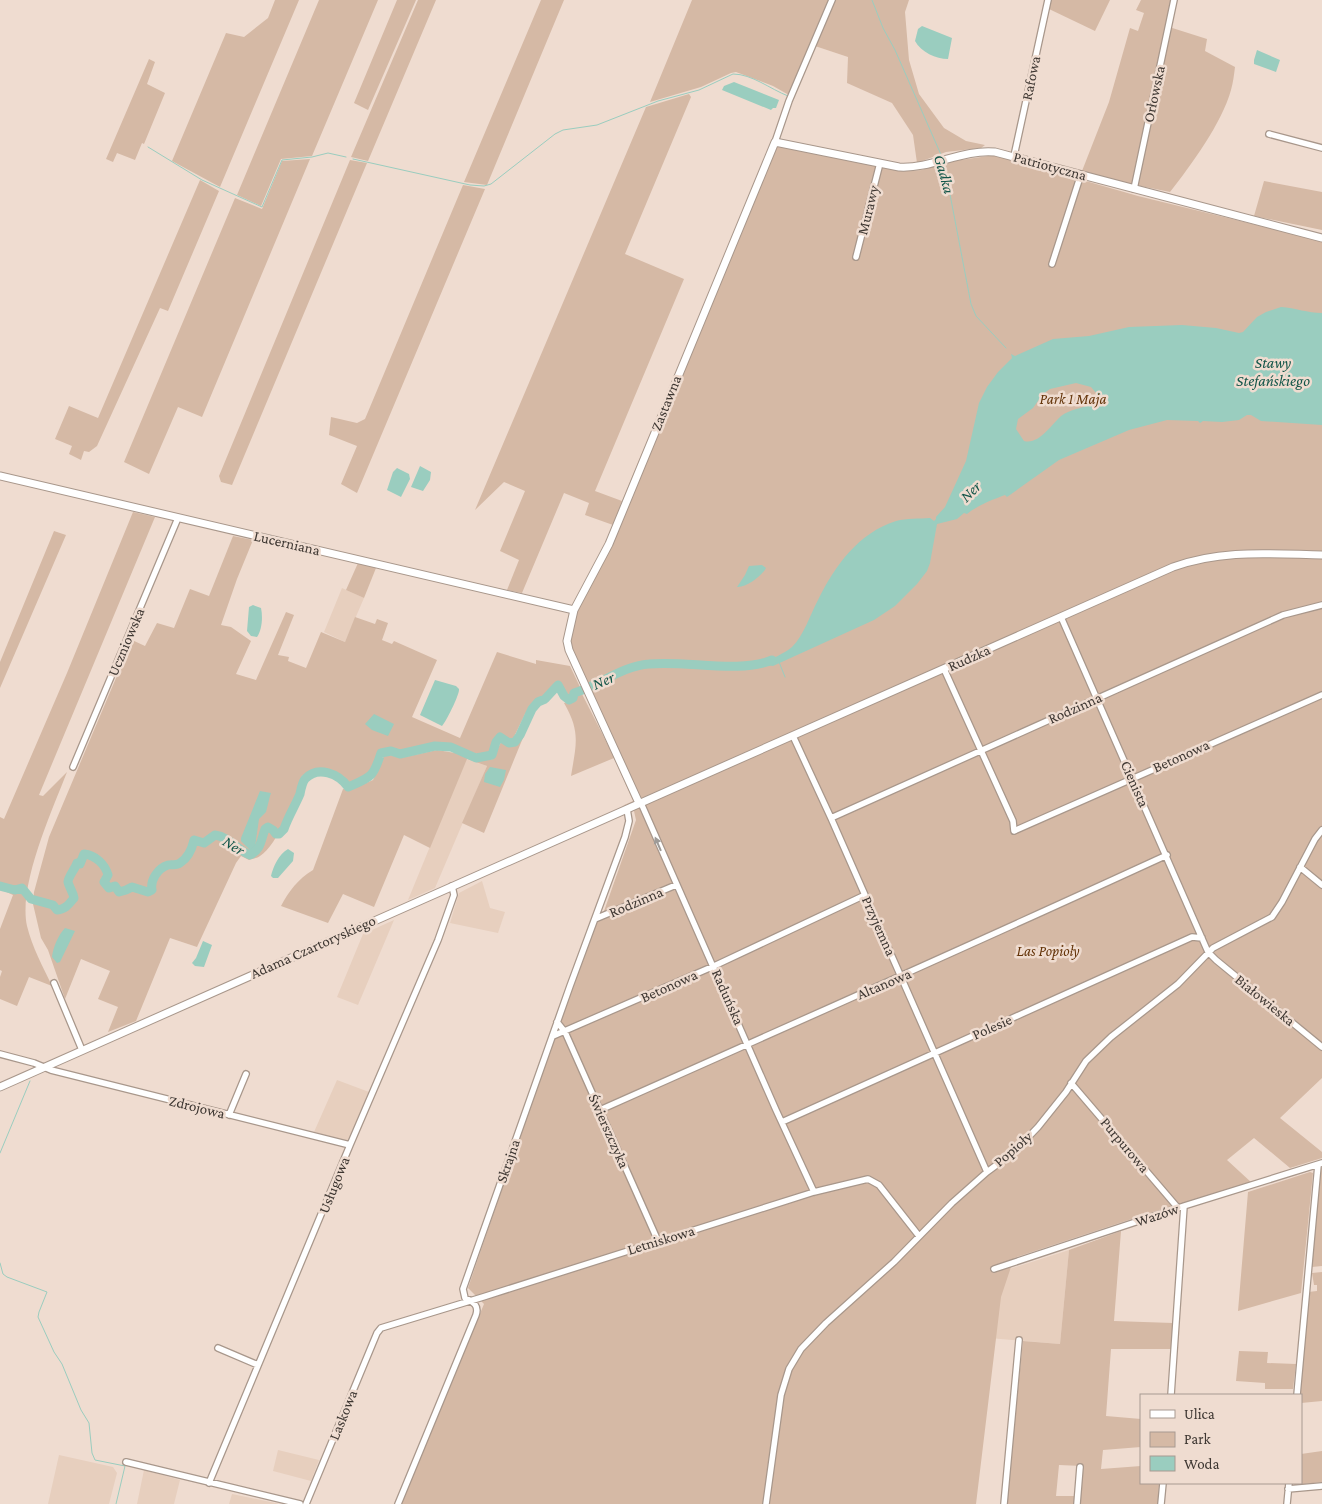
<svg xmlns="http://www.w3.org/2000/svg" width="1322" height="1504" font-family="'Crimson Pro',serif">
<rect width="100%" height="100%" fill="#efdcd0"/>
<path fill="#e7cfbe" d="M 342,588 L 364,598 L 345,642 L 324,632 Z
M 466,759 L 487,766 L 435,888 L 408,900 Z
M 482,881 L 490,908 L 505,912 L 498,933 L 450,923 L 459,893 Z
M 394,920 L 358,1005 L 337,997 L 363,934 Z
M 337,1080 L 369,1092 L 348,1141 L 314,1132 Z
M 1069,1250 L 1060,1344 L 989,1338 L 994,1274 Z
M 278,1450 L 319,1460 L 311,1481 L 273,1471 Z
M 59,1455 L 113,1467 L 117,1473 L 109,1504 L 48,1504 Z
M 144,1470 L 180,1480 L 174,1504 L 137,1504 Z
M 232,1494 L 280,1504 L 229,1504 Z"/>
<path fill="#d5b9a5" d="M 275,0 L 299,0 L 220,187 L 172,161 L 226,33 L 244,37 L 268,18 Z
M 319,0 L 378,0 L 312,156 L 281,159 L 261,206 L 237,195 Z
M 397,0 L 416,0 L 368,110 L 354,103 Z
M 418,0 L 436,0 L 368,161 L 351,157 Z
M 541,0 L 564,0 L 487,185 L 464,182 Z
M 692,0 L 829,0 L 789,95 L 773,86 L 736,72 L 731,73 L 701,87 L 650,102 Z
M 835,0 L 909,0 L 905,12 L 909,60 L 919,94 L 944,128 L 966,141 L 985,145 L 981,148 L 946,152 L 917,163 L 913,135 L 892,103 L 847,83 L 848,57 L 815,46 Z
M 1051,0 L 1110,0 L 1095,31 L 1049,9 Z
M 1141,0 L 1171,0 L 1166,26 L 1207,39 L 1205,51 L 1235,67 C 1234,75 1233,83 1231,90 C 1222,123 1191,165 1170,192 L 1121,182 L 1082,171 L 1109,102 L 1130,28 L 1138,31 L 1144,13 L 1136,10 Z
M 149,59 L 155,62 L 147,84 L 165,93 L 144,144 L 142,143 L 135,160 L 117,153 L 113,162 L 106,159 Z
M 689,94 L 691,97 L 625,254 L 684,279 L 595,491 L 622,501 L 771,144 L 908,171 L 922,170 L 940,163 L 995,155 L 1138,196 L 1322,241 L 1322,1078 L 1280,1118 L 1322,1152 L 1322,1158 L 1290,1168 L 1254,1138 L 1227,1160 L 1252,1183 L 1181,1204 L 1179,1203 L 1178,1208 L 1168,1207 L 1014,1258 L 1001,1297 L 976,1504 L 401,1504 L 484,1304 L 468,1288 L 572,984 L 596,922 L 603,914 L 636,820 L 634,811 L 630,812 L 633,803 L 622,806 L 633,801 L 614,758 L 571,776 C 576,745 581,732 564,703 L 575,701 L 577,695 L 582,694 L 610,749 L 563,642 L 569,614 L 594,570 L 613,525 L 585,515 L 589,503 L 564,493 L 522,593 L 507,590 L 519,560 L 500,551 L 525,491 L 504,482 L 475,510 L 646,107 Z
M 310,159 L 202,417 L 178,407 L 149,474 L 124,462 L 235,198 L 262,209 L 282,161 Z
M 350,160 L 367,163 L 232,485 L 221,482 L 219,476 Z
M 200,180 L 219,191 L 168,311 L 160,308 L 97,446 L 89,452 L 84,451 L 81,460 L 69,454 L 72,446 L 55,439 L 69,406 L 98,418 Z
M 1264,181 L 1322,192 L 1322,230 L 1254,216 Z
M 463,185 L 485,189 L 357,493 L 341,484 L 357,446 L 329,435 L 331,417 L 357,423 L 365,419 Z
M 133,512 L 155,517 L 39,795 L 43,796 L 67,772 C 52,811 18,885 27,926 C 32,947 43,967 52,986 L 29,977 L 17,1006 L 0,999 L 0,977 L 2,971 L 0,970 L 0,929 L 13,895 L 0,889 L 0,817 L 4,819 L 67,673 Z
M 54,531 L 66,535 L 0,688 L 0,662 Z
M 233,536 L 253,540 L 237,579 L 221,625 L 231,627 L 251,641 L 236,674 L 256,680 L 286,612 L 294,615 L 278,655 L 289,657 L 288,661 L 306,668 L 321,632 L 345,642 L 355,617 L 375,624 L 377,619 L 388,623 L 382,640 L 392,644 L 394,641 L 437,660 L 412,717 L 460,738 L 497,652 L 536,664 L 536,660 L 570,666 L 580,687 L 573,690 L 571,695 L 568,695 L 561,683 L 557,682 L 543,696 L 537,699 L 525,714 L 513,739 L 508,739 L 500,734 L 494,741 L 490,751 L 480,755 L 452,745 L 434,743 L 400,752 L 391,749 L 380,750 L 368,775 L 349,783 C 336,769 319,765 302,776 C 296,796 278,845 260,856 C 258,858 252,859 249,860 L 241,856 L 236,863 L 197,947 L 170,938 L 136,1021 L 108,1032 L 118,1007 L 98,999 L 110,971 L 81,959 L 65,999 L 48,950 L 41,938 L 33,904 L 34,892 L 49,837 L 132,640 L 145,646 L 157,623 L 174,628 L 190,589 L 209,596 Z
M 358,563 L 376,568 L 364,598 L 346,590 Z
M 527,728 L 484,833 L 462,823 L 487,766 L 467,759 L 430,848 L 404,835 L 374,907 L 343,894 L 328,923 L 281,906 C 289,891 298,879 313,870 L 343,789 L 350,790 L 373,780 L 384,756 L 391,755 L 400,758 L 437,750 L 461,754 L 476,761 L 493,759 L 501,742 L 510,747 L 517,745 Z
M 1322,1167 L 1322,1266 L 1312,1267 L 1311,1262 L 1320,1169 Z
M 1310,1172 L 1313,1173 L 1301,1293 L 1238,1311 L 1248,1192 Z
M 1121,1231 L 1114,1321 L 1173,1323 L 1171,1349 L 1111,1349 L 1106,1416 L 1141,1419 L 1141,1447 L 1103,1450 L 1101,1469 L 1141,1466 L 1141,1483 L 1159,1483 L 1158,1504 L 1079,1504 L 1082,1466 L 1059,1465 L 1056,1496 L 1076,1496 L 1075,1504 L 1006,1504 L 1023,1341 L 1060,1344 L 1069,1250 Z
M 1322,1272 L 1322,1401 L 1301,1403 L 1301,1395 L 1299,1395 L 1308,1292 L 1317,1291 L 1317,1285 L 1314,1285 L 1312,1273 Z
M 1239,1351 L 1268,1352 L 1267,1363 L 1296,1364 L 1293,1389 L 1265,1389 L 1265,1383 L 1236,1381 Z
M 1322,1451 L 1322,1482 L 1295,1485 L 1293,1484 L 1301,1483 L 1301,1454 Z"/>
<path fill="#9acdbf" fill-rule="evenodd" d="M 922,26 L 952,38 L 948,59 C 936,59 921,52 915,41 L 918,29 Z
M 1257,50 L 1280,60 L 1276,72 L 1254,64 L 1254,60 Z
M 734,82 L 779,100 L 776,108 L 773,108 L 771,110 L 722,90 L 724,86 Z
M 1281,307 C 1295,308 1308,313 1322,313 L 1322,425 L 1261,421 L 1251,415 L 1247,415 L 1239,420 L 1222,422 L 1203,421 L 1200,423 L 1198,421 L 1167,420 L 1129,430 L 1059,460 L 1007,497 L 1005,495 C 992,500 978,505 967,514 L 964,513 L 957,519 L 937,524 L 930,563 L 927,571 L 917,584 L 895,606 L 874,620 L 773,666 L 762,664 C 772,658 784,654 792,647 C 804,635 810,615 818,600 C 835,566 858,533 896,521 C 907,518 919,519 930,518 L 934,521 L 936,519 L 936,517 L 945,507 L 966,461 L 979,403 L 987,387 L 998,372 L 1012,358 L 1011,354 L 1015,356 L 1053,339 L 1089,336 L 1129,327 L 1182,325 L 1216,328 L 1239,333 L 1243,332 L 1257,317 L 1266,312 ZM 1076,383 L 1091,387 L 1097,394 L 1097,399 C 1094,400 1092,402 1090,404 C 1081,409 1070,409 1061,416 C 1051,425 1039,445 1024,441 L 1016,429 L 1018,419 L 1033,408 L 1043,394 L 1050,389 Z
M 420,466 L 431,472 L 430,480 L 423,491 L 411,487 Z
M 397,468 L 409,474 L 410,479 L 401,497 L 387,490 L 393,472 Z
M 762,565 L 766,568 C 762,576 746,588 737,587 L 745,575 L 749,566 Z
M 253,605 L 261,608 C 263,617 262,630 257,637 L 251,636 L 247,631 L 249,607 Z
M 435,680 L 456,686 C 457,687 458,688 459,689 C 460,694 446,722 442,726 L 420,715 Z
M 374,714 L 394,724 L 388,736 L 372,730 L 365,724 Z
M 490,767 L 506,770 L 504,780 L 500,787 L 484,782 L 485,774 Z
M 260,791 L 271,793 L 270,796 L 266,812 L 259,819 L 255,847 L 253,850 L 250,850 L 241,841 L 241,838 Z
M 288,849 L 294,853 L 293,861 L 278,878 L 273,878 L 271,876 C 273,867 279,854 288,849 Z
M 65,928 L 75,931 L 74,933 L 60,962 L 57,963 L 52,957 C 53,948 58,935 65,928 Z
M 203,941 L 212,945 L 204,967 L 195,966 L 192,963 L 196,958 Z"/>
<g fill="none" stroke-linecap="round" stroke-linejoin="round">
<path stroke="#9acdbf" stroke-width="1" d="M 872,0 L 883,28 L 895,50 L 942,157
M 148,147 L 202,180 L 262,207 L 282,160 L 312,157 L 328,153 L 346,157
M 353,159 L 470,185 L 484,186 L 491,184 L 555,134 L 563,130 L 597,125 L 658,101 L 699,90 L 733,74 C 752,74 770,89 788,96
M 944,163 L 971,304 L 976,316 L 1006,348
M 779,662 L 785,677
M 0,1153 L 30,1081
M 0,1263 L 3,1274 L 7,1277 L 47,1292 L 39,1312 L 38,1317 L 54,1352 L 62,1364 L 81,1410 L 89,1423 L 92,1453 L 95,1460 L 125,1466 L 116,1504"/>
<path stroke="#9acdbf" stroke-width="9" d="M 0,886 L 15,890 L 22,888 L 31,899 L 53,905 L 57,910 C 66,909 69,904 74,898 C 73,892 69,887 68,882 C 68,877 75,869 77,863 L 80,864 L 84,854 C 95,855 105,864 108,875 L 104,882 L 109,888 L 115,886 L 119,892 L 126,890 L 132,887 L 148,892 L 152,890 C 150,880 158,868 168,865 C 172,864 176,866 180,863 C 188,858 192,849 194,840 L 204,843 L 215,835 C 230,837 237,850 250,855 C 261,850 261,840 265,829 L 268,827 L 273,830 L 276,834 L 279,834 L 284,829 C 288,817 295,806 300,794 C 301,789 302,783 305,779 C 318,765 339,774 348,787 C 371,777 373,778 381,753 L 391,751 L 400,754 L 435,746 L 451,747 L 476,758 L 492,755 L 496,742 L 500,737 L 509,743 L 515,742 L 520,735 L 532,709 L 538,702 L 545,699 L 558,685 L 564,696 L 569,700 L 573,698 L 574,693 C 600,685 622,666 649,664 C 686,660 739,674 772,660"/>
<defs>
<path id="minor" d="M 1269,134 L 1322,148
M 775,142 L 789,101 L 832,0
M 1014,156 L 1048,0
M 1134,189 L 1174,0
M 856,257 L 880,163
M 1052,264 L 1081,174
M 1061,617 L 1208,952 L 1216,960 L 1322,1047
M 944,669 L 1013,821 L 1014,831 L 1322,695
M 793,736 L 831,818 L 987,1172
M 73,767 L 178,518
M 641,803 L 776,1110 L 814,1192
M 831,818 L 1283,615 L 1322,605
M 1300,867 L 1322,885
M 595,919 L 676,885
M 54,983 L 82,1050
M 557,1022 L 565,1032 L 658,1241
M 553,1036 L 714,966 L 865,895
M 0,1054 L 34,1063 L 51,1070 L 350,1145
M 1071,1083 L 1178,1208
M 600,1110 C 789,1026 978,942 1167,855
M 229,1115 L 246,1074
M 782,1122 L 1192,937 L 1202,938
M 994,1269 L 1184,1206 L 1322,1163
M 218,1348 L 258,1365
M 1171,1395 L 1184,1206
M 1297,1395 L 1318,1165
M 126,1462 L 300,1504
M 209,1483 L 350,1145 L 438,940 L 454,895 L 452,886
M 1288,1489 L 1322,1486
M 306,1504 L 377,1333 L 381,1328 L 483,1297 L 814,1192 L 868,1179 L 879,1185 L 919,1236
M 398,1504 L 476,1315 C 479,1306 474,1302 465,1298 L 463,1289 L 570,986 L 625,837 L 629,821 L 627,809
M 766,1504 L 781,1395 L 789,1369 L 801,1349 L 826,1323 L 894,1262 L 952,1203 L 987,1172 L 1014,1152 L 1038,1127 L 1066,1092 L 1086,1061 L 1111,1037 L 1178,984 L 1213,948 L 1272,917 L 1282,902 L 1315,839 L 1322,830
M 1004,1504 L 1019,1340
M 1077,1504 L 1080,1467
M 1161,1504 L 1163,1483
M 1287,1504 L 1289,1483"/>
<path id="tertiary" d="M 0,476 L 574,610
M 639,803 L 569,650 L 567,641 L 574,610 L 609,544 L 775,142 L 899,167 C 932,169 962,149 995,152 L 1322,238
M 0,1087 L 1173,567 C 1222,549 1271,554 1322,555"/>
</defs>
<use href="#minor" stroke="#a8978b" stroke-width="8"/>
<use href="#tertiary" stroke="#a8978b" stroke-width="9"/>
<use href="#minor" stroke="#fff" stroke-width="5.5"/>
<use href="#tertiary" stroke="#fff" stroke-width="7"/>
</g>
<defs><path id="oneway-solid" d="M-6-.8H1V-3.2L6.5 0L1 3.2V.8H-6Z" transform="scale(1.25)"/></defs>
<use fill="#9e9b98" href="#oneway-solid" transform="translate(658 844) rotate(-113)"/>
<g text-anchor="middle" stroke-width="5" stroke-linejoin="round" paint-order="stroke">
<g font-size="15" fill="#3e3732" stroke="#efdcd0">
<text transform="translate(1031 78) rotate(-78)" y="5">Rafowa</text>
<text transform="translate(1154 94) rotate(-78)" y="5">Orłowska</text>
<text transform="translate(1050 166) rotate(15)" y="5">Patriotyczna</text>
<text transform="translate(868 210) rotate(-76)" y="5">Murawy</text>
<text transform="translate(666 403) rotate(-68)" y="5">Zastawna</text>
<text transform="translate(287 543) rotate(13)" y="5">Lucerniana</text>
<text transform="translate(126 642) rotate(-67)" y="5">Uczniowska</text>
<text transform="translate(969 658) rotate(-24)" y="5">Rudzka</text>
<text transform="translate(1075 708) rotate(-24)" y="5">Rodzinna</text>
<text transform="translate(1181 756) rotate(-24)" y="5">Betonowa</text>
<text transform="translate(1135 784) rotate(66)" y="5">Cienista</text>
<text transform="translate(636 902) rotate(-23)" y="5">Rodzinna</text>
<text transform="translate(879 926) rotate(66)" y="5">Przyjemna</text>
<text transform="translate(313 947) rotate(-24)" y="5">Adama Czartoryskiego</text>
<text transform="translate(884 984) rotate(-23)" y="5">Altanowa</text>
<text transform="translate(669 986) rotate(-24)" y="5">Betonowa</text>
<text transform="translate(728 997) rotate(66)" y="5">Raduńska</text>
<text transform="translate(1265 1000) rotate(39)" y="5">Białowieska</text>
<text transform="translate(992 1027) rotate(-24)" y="5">Polesie</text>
<text transform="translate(197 1107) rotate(14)" y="5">Zdrojowa</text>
<text transform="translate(609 1131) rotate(66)" y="5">Świerszczyka</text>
<text transform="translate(1125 1145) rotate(50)" y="5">Purpurowa</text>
<text transform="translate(1013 1149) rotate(-41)" y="5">Popioły</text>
<text transform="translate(508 1161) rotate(-71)" y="5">Skrajna</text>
<text transform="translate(334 1185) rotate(-68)" y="5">Usługowa</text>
<text transform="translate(1157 1215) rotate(-18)" y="5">Wazów</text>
<text transform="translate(661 1240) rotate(-17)" y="5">Letniskowa</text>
<text transform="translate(343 1415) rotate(-68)" y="5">Laskowa</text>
</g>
<g font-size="15" font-style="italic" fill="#643409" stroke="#efdcd0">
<text x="1073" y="404">Park 1 Maja</text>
<text x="1048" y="956">Las Popioły</text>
</g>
<g font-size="16" font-style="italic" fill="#135649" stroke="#efdcd0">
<text transform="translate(945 174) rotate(74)" y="6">Gadka</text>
<text x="1273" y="368">Stawy<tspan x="1273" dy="18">Stefańskiego</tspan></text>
<text transform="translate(970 491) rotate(-45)" y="6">Ner</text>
<text transform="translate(603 680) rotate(-24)" y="6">Ner</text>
<text transform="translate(234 845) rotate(32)" y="6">Ner</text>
</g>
</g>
<rect x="1140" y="1394" width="162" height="90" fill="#efdcd0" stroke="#a89a91"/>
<rect x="1150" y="1410" width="25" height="8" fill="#ffffff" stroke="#a89a91"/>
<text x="1184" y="1419" font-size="15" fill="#3e3732">Ulica</text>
<rect x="1150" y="1432" width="25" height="15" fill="#d5b9a5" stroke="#a89a91"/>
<text x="1184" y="1444" font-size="15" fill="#3e3732">Park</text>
<rect x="1150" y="1456" width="25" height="15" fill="#9acdbf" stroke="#a89a91"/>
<text x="1184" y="1469" font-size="15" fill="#3e3732">Woda</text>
</svg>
